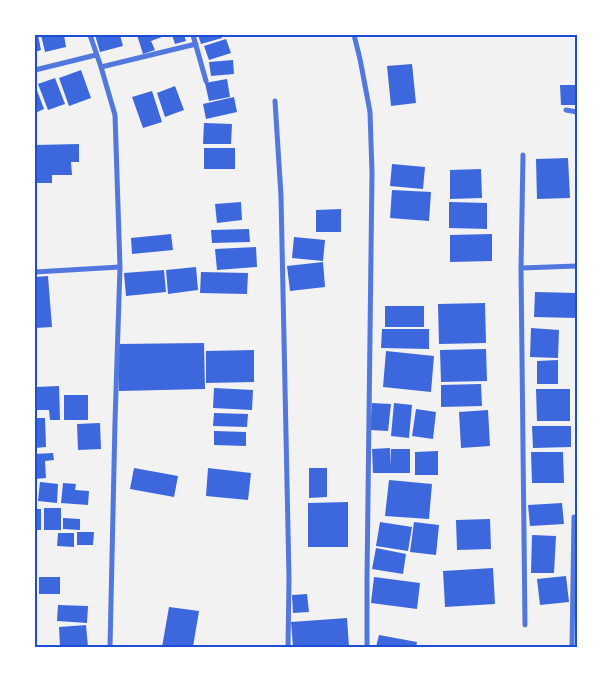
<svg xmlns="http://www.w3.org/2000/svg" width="612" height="682" font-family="'Source Serif 4',serif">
<rect width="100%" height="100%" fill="#f2f2f2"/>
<path fill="#3d67dc" d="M 35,35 L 38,35 L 41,50 L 35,52 Z
M 41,35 L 64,35 L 66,47 L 45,52 Z
M 95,35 L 120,35 L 123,46 L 100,52 Z
M 137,35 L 167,35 L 151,41 L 155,50 L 143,54 Z
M 172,35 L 184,35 L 186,41 L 175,44 Z
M 198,35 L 221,35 L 222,38 L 201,44 Z
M 226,39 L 231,53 L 209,60 L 204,46 Z
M 233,60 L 234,74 L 211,76 L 209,62 Z
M 412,64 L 416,103 L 391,106 L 387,66 Z
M 81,70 L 91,98 L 69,106 L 59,78 Z
M 55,78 L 65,104 L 48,110 L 38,84 Z
M 227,79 L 230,97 L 209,101 L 205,83 Z
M 35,85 L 44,109 L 35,113 Z
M 560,85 L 575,85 L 575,105 L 561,105 Z
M 175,86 L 184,110 L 165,117 L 157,93 Z
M 152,91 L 162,122 L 143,128 L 132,97 Z
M 234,97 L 237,112 L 206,119 L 203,104 Z
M 204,123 L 232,124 L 231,144 L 203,144 Z
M 79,144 L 79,162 L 71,162 L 72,175 L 52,175 L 52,183 L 35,183 L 35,145 Z
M 204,148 L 235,148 L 235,169 L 204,169 Z
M 568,158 L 570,198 L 537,199 L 536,159 Z
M 392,164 L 425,167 L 423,189 L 390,186 Z
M 481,169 L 482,198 L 450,199 L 450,170 Z
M 392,190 L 431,192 L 429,221 L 390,218 Z
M 241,202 L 242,220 L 217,223 L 215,204 Z
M 449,202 L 487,203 L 487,229 L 449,228 Z
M 341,209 L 341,232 L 316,232 L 316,210 Z
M 249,229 L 250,242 L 212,243 L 211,230 Z
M 171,234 L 173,250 L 132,254 L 131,238 Z
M 492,234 L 492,261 L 450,262 L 450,235 Z
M 294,237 L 325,240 L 323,261 L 292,258 Z
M 256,247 L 257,267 L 217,270 L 215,249 Z
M 323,262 L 325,287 L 290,291 L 287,266 Z
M 196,267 L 198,290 L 168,294 L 166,270 Z
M 164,270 L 166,292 L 126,296 L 124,273 Z
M 201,272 L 248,273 L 247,294 L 200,293 Z
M 48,276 L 52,327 L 35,328 L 35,277 Z
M 535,292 L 577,293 L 577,318 L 534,317 Z
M 485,303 L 486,343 L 439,344 L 438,304 Z
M 385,306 L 424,306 L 424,327 L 385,327 Z
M 531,328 L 559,330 L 558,358 L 530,357 Z
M 382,329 L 429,329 L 429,349 L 381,348 Z
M 204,343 L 205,389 L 119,391 L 118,344 Z
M 486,349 L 487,381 L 441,382 L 440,350 Z
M 254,350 L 254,382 L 206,383 L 206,351 Z
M 386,351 L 434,356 L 431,392 L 383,387 Z
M 558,360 L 558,384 L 537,384 L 537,361 Z
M 481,384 L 482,406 L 441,407 L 441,385 Z
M 59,386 L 60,420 L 50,420 L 49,410 L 37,410 L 36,387 Z
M 214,388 L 253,390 L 252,410 L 213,408 Z
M 536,389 L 570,389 L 570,421 L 537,421 Z
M 64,395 L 88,395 L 88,420 L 64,420 Z
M 372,403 L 391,404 L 388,431 L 370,430 Z
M 394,403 L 412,405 L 409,438 L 391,436 Z
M 416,409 L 436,412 L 433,439 L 412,436 Z
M 488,410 L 490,446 L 461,448 L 459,412 Z
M 214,413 L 248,414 L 247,427 L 213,426 Z
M 35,418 L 45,418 L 46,447 L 35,448 Z
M 100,423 L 101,449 L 78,450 L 77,424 Z
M 532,426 L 571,426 L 571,447 L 533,448 Z
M 214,431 L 246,432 L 246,446 L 214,445 Z
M 390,448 L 391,467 L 391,449 L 410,449 L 410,473 L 373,473 L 372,449 Z
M 438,451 L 438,475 L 415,475 L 415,452 Z
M 531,452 L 563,452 L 564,483 L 532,483 Z
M 53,453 L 54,460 L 45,461 L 46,478 L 35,479 L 35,454 Z
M 134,468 L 178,476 L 174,497 L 130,489 Z
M 208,468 L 251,473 L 248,500 L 206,496 Z
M 309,468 L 327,468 L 327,497 L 309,498 Z
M 389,480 L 432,484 L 429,519 L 385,516 Z
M 40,482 L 58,484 L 57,503 L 38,501 Z
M 63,483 L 76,484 L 75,490 L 89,491 L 88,505 L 61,503 Z
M 348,502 L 348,547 L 308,547 L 308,503 Z
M 562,503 L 564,524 L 530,526 L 528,505 Z
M 44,508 L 61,508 L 61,530 L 44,530 Z
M 35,509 L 41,509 L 41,530 L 35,530 Z
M 63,518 L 80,519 L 80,530 L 63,529 Z
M 490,519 L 491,549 L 457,550 L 456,520 Z
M 380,522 L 412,527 L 408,551 L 376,546 Z
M 414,522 L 439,525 L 436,555 L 410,552 Z
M 77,532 L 94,532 L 93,545 L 77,545 Z
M 58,533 L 74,533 L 74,547 L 57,546 Z
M 532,535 L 556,536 L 554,573 L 531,573 Z
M 376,548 L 406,554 L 403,574 L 372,569 Z
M 493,568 L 495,604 L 445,607 L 443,571 Z
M 566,576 L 569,602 L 540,605 L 537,579 Z
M 39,577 L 60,577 L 60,594 L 39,594 Z
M 374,577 L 420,583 L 417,609 L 371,603 Z
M 307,594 L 309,612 L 293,613 L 292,595 Z
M 58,605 L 88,606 L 87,623 L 57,621 Z
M 169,607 L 199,611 L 193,647 L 162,647 Z
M 347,618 L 349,647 L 293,647 L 291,622 Z
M 86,625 L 88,647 L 60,647 L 59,627 Z
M 379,635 L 417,642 L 416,647 L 376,647 Z"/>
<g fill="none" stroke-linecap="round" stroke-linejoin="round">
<path stroke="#5277de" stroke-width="5" d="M 90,35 L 101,67 L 115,115 L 120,267 L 115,422 L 110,647
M 193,35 L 206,81
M 354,35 L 360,59 L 370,112 L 372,173 L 367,579 L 367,647
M 101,67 L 196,44
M 35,70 L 96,55
M 275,101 L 281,196 L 289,578 L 288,647
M 566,110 L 577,112
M 523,155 L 521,268 L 525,625
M 521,268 L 577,266
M 35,272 L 120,267
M 572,647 L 574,517"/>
</g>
<rect width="612" height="682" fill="none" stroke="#ffffff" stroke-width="72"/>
<rect x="36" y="36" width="540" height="610" fill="none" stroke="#1d4ed8" stroke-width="2"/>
</svg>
